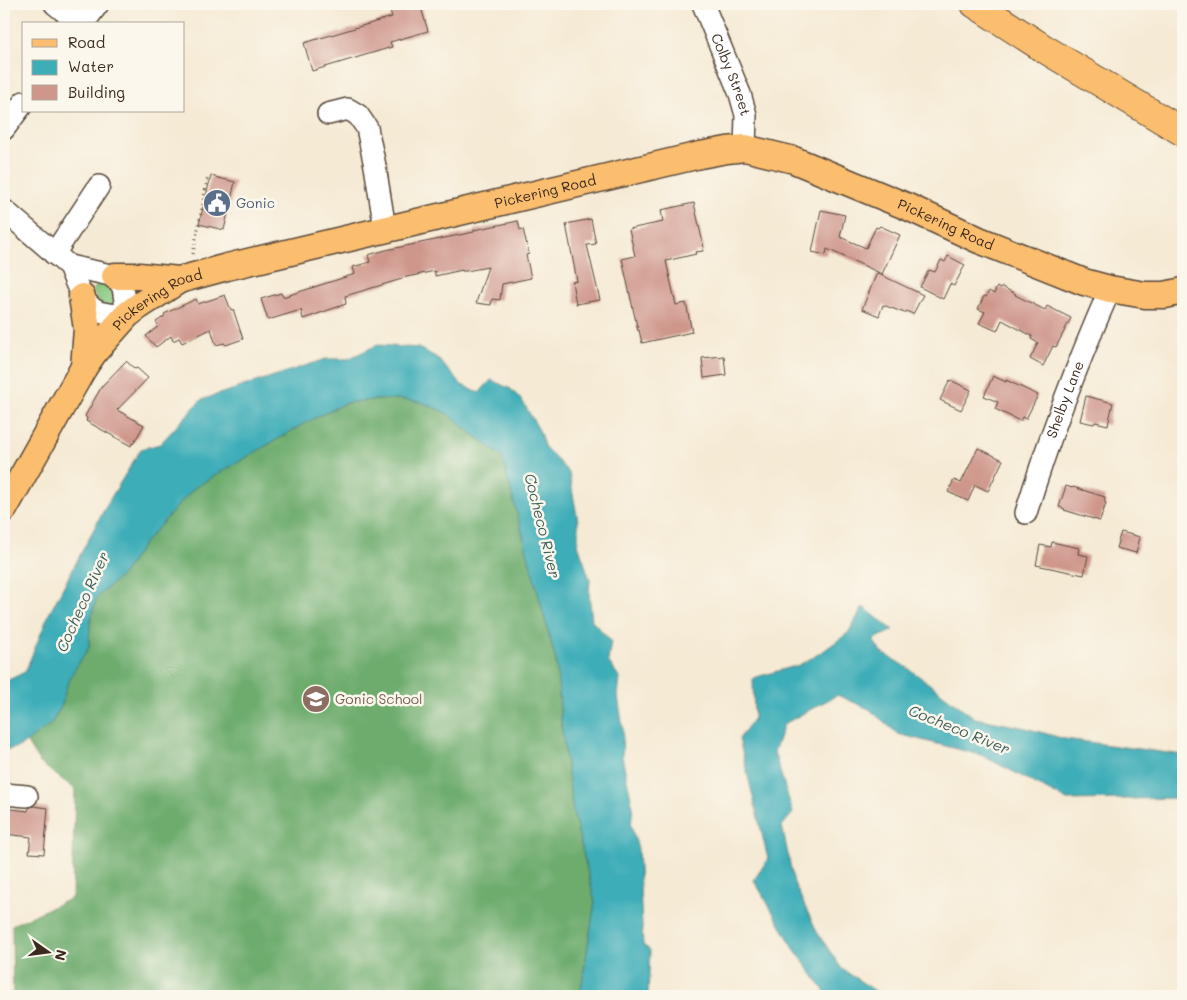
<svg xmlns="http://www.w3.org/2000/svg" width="1187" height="1000" font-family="Mali,sans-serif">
<rect width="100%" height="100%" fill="#fbf7ec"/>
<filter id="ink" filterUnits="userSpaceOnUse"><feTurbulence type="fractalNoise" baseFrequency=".02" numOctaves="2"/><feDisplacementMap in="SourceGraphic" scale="10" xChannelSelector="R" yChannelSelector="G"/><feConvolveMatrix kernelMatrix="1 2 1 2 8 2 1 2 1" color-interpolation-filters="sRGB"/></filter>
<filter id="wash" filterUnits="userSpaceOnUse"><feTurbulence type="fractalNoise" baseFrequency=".0096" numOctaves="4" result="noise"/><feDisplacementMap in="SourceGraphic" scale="20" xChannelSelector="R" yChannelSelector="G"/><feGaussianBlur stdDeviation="1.12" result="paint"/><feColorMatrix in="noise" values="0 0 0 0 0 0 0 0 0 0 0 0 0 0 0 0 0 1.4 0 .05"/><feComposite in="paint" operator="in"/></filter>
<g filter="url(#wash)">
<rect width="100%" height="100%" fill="#f5ead4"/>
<path fill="#87c77e" stroke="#61784e" d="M 102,283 L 112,285 L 115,301 L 112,304 L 103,307 L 93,292 C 94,287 97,285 102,283 Z"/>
<path fill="#6dac6d" stroke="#546b46" d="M 398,399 L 421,402 L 448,414 L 502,457 L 556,661 L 562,730 L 573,811 L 595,902 L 580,996 L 13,996 L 12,925 L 72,898 L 75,789 L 39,762 L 26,741 L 51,724 L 62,705 L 66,688 L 73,672 L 89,648 L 90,622 L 97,597 L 123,574 L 145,542 L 194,488 L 305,423 L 345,403 L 373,400 Z"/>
<path fill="#3dadb8" stroke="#3c6c6b" d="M 377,345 L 418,348 L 436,357 L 462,385 L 479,393 L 491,380 L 511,389 L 523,402 L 540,432 L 544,446 L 569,473 L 578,521 L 578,544 L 590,580 L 589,593 L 592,621 L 611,641 L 608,661 L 620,678 L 618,696 L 623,729 L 622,757 L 633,807 L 631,825 L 638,849 L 643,945 L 650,950 L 648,996 L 580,996 L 595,902 L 573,811 L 562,730 L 556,661 L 502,457 L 448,414 L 421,402 L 398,399 L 373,400 L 345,403 L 305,423 L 194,488 L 145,542 L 123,574 L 97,597 L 90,622 L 89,647 L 73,672 L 66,688 L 62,705 L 51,724 L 21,746 L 4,751 L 4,682 L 25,672 L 49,614 L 107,504 L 141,449 L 160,444 L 201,400 L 326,359 L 348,359 Z
M 863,607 L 893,630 L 873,640 L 881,652 L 908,668 L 975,718 L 1026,728 L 1065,739 L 1183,755 L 1183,798 L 1067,800 L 981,755 L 898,734 L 869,709 L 837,695 L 784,724 L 774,752 L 793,813 L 782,826 L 794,883 L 817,932 L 842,969 L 883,996 L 828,996 L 793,947 L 754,880 L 768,859 L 739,739 L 754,718 L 753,678 L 799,665 L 822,652 L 848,633 Z"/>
<g id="blocks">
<path fill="#cf978c" d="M 388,4 L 420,4 L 428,31 L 390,42 L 392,47 L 312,71 L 304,43 L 392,17 Z
M 211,176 L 235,182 L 224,230 L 199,224 Z
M 694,203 L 704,248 L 703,248 L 703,251 L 695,252 L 696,254 L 666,261 L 676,305 L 686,303 L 692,332 L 642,343 L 639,330 L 638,331 L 622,259 L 635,256 L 629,229 L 663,222 L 661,210 Z
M 821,210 L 845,215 L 840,237 L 866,248 L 876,227 L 878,228 L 880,226 L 900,235 L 882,274 L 827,249 L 826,255 L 812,252 Z
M 591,219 L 596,244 L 587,245 L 600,300 L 576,304 L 572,282 L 577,281 L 566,224 Z
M 518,221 L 520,230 L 523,229 L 529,254 L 526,255 L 531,278 L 502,284 L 500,300 L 492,299 L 491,305 L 476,303 L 488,267 L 466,271 L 462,271 L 462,270 L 435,276 L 435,271 L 402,278 L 402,279 L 345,296 L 346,304 L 303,319 L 301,310 L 268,320 L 261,299 L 281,293 L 283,297 L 355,274 L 353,267 L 370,262 L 368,255 L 386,250 L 474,232 L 474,230 Z
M 948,256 L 965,265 L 954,286 L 950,284 L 943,299 L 920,287 L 929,270 L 935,272 L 941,260 L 945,262 Z
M 877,273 L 923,295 L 913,314 L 906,311 L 905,313 L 883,305 L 879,316 L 862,309 Z
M 997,287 L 1000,289 L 1002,287 L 1016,294 L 1015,295 L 1045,310 L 1047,306 L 1071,318 L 1056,347 L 1053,346 L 1043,366 L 1030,359 L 1038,343 L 1031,339 L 1032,336 L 1002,320 L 997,331 L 979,323 L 985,312 L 978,309 L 984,296 L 986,297 L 989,291 L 994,294 Z
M 225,295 L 231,310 L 233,309 L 243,339 L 226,345 L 224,343 L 216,345 L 211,329 L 182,343 L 179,338 L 173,341 L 171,336 L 156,347 L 146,336 L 159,326 L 156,322 L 165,316 L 164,314 L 196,299 L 198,304 Z
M 724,356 L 726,375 L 704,378 L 702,358 Z
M 126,361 L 135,369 L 137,368 L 148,378 L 117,410 L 144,425 L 133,444 L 132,443 L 131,446 L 86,421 L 87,418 L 85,416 L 102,386 Z
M 993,376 L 1006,382 L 1006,380 L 1038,395 L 1026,419 L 1022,417 L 1020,421 L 995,409 L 998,402 L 984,396 Z
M 950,380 L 971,390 L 961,410 L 940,400 Z
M 1086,396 L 1113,403 L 1108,425 L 1095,422 L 1094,424 L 1080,421 Z
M 978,448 L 1003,460 L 988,491 L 975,485 L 968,501 L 948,492 L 954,480 L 961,483 Z
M 1066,486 L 1072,488 L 1073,487 L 1105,497 L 1104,501 L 1106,503 L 1100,521 L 1064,510 L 1065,509 L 1059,507 Z
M 1121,532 L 1140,537 L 1136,553 L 1116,548 Z
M 1052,542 L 1079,548 L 1078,554 L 1088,556 L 1084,575 L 1036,565 L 1040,545 L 1051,547 Z
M 33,806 L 48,808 L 44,854 L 29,853 L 31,837 L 4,834 L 4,808 L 28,811 L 29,808 Z"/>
</g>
</g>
<g filter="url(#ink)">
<use href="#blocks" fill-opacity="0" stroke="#574739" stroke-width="1"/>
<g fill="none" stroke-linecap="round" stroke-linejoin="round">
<defs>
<g id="minor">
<path d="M 55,4 L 80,24"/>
<path id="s1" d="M 703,4 L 740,94 L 746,115 L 745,148"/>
<path d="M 83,24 L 98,4"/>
<path d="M 328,114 L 348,109 L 358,115 L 367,128 L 375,166 L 385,229"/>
<path d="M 4,129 L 24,102"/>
<path d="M 4,210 L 69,266 L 115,276 L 123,287 L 127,315 C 119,315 111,315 103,313 C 83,309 76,282 69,266"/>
<path d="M 54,254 L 99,186"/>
<path id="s2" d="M 1026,513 C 1049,437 1078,362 1110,289"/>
<path d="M 4,794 L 27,796"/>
</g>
<g id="major">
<path d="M 115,276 L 139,276 L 179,280"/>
<path d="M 82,297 L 87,329 L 84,367"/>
<path id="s3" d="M 4,509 L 84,367 L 95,351 L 127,315 L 139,306 L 179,280 L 227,267 L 700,155 L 727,150 L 745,148 L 794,160 L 908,207 L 979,240 L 1084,282 L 1110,289 L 1145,295 L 1165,295 L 1183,291"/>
</g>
<path id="highway" d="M 975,4 L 1043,48 L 1183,132"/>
</defs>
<use href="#minor" stroke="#574739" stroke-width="24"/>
<use href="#major" stroke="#574739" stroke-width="29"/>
<use href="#highway" stroke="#574739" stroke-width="30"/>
<path stroke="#574739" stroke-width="3" stroke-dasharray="1 4" stroke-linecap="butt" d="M 193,254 L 208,176"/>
<use href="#minor" stroke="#fff" stroke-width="21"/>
<use href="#major" stroke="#fbbd6e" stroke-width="26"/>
<use href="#highway" stroke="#fbbd6e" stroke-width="28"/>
</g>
</g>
<defs>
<symbol id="civic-disc" viewBox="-11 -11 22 22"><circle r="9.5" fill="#5c6f8a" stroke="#fbf7ec"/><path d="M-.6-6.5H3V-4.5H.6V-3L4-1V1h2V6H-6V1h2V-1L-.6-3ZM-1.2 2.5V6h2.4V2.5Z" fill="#fff"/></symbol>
<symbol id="school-disc" viewBox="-11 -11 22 22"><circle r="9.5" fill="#8d6e63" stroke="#fbf7ec"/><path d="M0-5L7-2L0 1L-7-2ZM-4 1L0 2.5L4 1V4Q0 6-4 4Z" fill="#fff"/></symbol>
</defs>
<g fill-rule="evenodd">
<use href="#civic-disc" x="201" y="187" width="32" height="32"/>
<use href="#school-disc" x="300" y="683" width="32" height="32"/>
</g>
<g text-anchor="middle" stroke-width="5" stroke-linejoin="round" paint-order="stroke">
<g font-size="14" fill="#3b2a1e" stroke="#fbf7ec">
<text dy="5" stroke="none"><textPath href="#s1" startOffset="76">Colby Street</textPath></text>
<text dy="5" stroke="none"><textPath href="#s3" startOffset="670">Pickering Road</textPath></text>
<text dy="5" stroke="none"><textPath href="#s3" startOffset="1090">Pickering Road</textPath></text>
<text dy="5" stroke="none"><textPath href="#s3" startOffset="265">Pickering Road</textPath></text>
<text dy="5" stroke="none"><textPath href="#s2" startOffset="120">Shelby Lane</textPath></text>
</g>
<g font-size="14" fill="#4e5e75" stroke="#fbf7ec" text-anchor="start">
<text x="236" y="208">Gonic</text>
</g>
<g font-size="14" fill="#785e54" stroke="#fbf7ec" text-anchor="start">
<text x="335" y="704">Gonic School</text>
</g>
<g font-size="15" font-style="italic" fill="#3c5e5c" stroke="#fbf7ec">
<text transform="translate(542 526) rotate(76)" y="5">Cocheco River</text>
<text transform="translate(83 602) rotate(-66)" y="5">Cocheco River</text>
<text transform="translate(959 730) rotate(22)" y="5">Cocheco River</text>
</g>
</g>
<rect width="1187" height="1000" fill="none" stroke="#fbf7ec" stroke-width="20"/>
<rect x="22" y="22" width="162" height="90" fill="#fbf7ec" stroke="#aea59a"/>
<rect x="32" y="39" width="25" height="8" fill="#fbbd6e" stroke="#aea59a"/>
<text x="68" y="48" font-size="15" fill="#3b2a1e">Road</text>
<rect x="32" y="60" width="25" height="15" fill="#3dadb8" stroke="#aea59a"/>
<text x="68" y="72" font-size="15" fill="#3b2a1e">Water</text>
<rect x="32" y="85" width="25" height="15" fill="#cf978c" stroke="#aea59a"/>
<text x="68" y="98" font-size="15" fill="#3b2a1e">Building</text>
<g transform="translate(48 952) rotate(104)" stroke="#fbf7ec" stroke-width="4" paint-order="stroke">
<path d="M0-4L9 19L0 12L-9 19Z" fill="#3b2a1e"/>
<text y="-8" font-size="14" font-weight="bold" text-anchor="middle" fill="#3b2a1e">N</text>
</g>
</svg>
